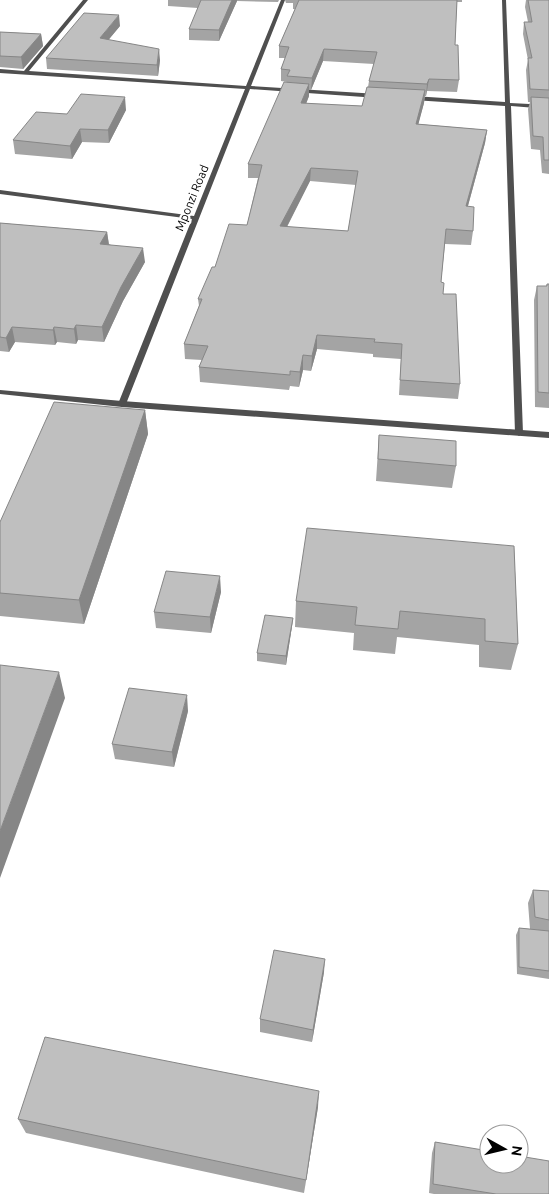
<svg xmlns="http://www.w3.org/2000/svg" width="549" height="1194" font-family="Ubuntu,sans-serif">
<rect width="100%" height="100%" fill="#fff"/>
<g fill="none" stroke-linecap="round" stroke-linejoin="round">
<path fill="#4f4f4f" fill-rule="evenodd" d="M 83,0 L 88,0 L 29,71 L 246,86 L 281,0 L 285,0 L 251,86 L 378,94 L 381,96 L 378,98 L 250,89 L 126,404 L 122,407 L 118,404 L 192,219 L 0,194 L 0,190 L 194,216 L 245,89 L 0,73 L 0,69 L 24,71 Z
M 502,0 L 506,0 L 510,103 L 549,105 L 549,109 L 511,106 L 523,433 L 519,436 L 515,433 L 505,106 L 413,100 L 410,98 L 413,96 L 505,102 Z"/>
<path fill="#4f4f4f" fill-rule="evenodd" d="M 0,390 L 122,401 L 549,432 L 549,438 L 122,407 L 0,394 Z"/>
</g>
<path fill="#a4a4a4" fill-rule="evenodd" d="M 168,0 L 279,0 L 278,2 L 237,1 L 219,41 L 189,40 L 189,29 L 198,8 L 168,6 Z
M 285,0 L 462,0 L 462,2 L 457,2 L 455,45 L 459,80 L 457,92 L 427,91 L 426,96 L 425,96 L 424,103 L 418,124 L 487,130 L 485,143 L 468,206 L 473,231 L 471,245 L 445,244 L 441,282 L 460,384 L 458,399 L 399,395 L 401,359 L 373,357 L 373,354 L 317,349 L 311,371 L 303,370 L 299,387 L 290,386 L 289,390 L 200,382 L 199,367 L 202,360 L 185,359 L 184,344 L 199,306 L 198,299 L 215,267 L 247,225 L 258,178 L 248,178 L 248,164 L 287,82 L 281,81 L 281,69 L 285,58 L 279,58 L 279,46 L 295,9 L 293,9 L 293,3 L 286,3 ZM 323,61 L 374,64 L 369,81 L 368,87 L 362,106 L 306,104 L 309,96 L 309,90 L 311,90 ZM 310,181 L 356,185 L 348,231 L 287,227 Z
M 526,0 L 549,0 L 549,174 L 542,173 L 540,150 L 531,149 L 528,109 L 530,102 L 528,102 L 526,70 L 528,60 L 523,34 L 524,22 L 528,22 L 525,7 Z
M 120,26 L 108,40 L 160,60 L 158,76 L 47,69 L 46,58 Z
M 0,32 L 41,34 L 43,46 L 23,69 L 0,67 Z
M 126,110 L 109,143 L 82,142 L 72,159 L 15,154 L 13,140 L 67,114 Z
M 0,223 L 107,232 L 109,244 L 145,262 L 123,301 L 104,342 L 78,340 L 76,344 L 57,342 L 55,345 L 15,342 L 9,352 L 0,351 Z
M 547,284 L 549,284 L 549,408 L 535,407 L 534,300 L 537,286 L 546,286 Z
M 145,410 L 148,434 L 84,624 L 0,616 L 0,522 Z
M 379,435 L 456,466 L 452,488 L 376,481 Z
M 514,546 L 518,644 L 511,670 L 479,667 L 479,645 L 397,637 L 395,654 L 353,650 L 354,633 L 295,627 L 296,601 Z
M 221,592 L 211,633 L 156,628 L 154,612 Z
M 293,618 L 292,626 L 286,665 L 257,661 L 257,653 Z
M 188,711 L 174,767 L 115,759 L 112,744 Z
M 533,890 L 549,891 L 549,979 L 517,974 L 516,935 L 519,928 L 530,929 L 528,903 Z
M 324,972 L 312,1042 L 260,1032 L 260,1019 Z
M 318,1107 L 304,1193 L 26,1133 L 18,1119 Z
M 435,1142 L 549,1194 L 434,1194 L 429,1193 L 432,1153 Z"/>
<path fill="#868686" d="M 232,0 L 237,0 L 237,1 L 219,41 L 219,30 Z
M 119,15 L 120,26 L 101,49 L 100,38 Z
M 41,34 L 43,46 L 23,69 L 21,57 Z
M 159,49 L 160,60 L 158,76 L 157,65 Z
M 324,49 L 323,61 L 311,90 L 312,78 Z
M 429,79 L 427,91 L 426,96 L 427,84 Z
M 309,84 L 309,96 L 301,116 L 301,103 Z
M 425,90 L 424,103 L 415,137 L 416,124 Z
M 125,97 L 126,110 L 109,143 L 108,130 Z
M 80,129 L 82,142 L 72,159 L 70,146 Z
M 487,130 L 485,143 L 464,220 L 466,206 Z
M 311,168 L 310,181 L 280,240 L 280,226 Z
M 107,232 L 109,246 L 100,244 Z
M 143,248 L 145,262 L 123,301 L 104,342 L 102,327 L 121,287 Z
M 76,325 L 78,340 L 76,344 L 74,329 Z
M 12,327 L 15,342 L 9,352 L 6,338 Z
M 54,327 L 57,342 L 55,345 L 53,330 Z
M 317,335 L 317,349 L 311,371 L 312,356 Z
M 303,355 L 303,370 L 299,387 L 300,372 Z
M 145,410 L 148,434 L 84,624 L 79,600 Z
M 220,576 L 221,592 L 211,633 L 210,617 Z
M 293,618 L 292,626 L 286,665 L 286,656 Z
M 59,672 L 65,698 L 0,878 L 0,831 Z
M 187,695 L 188,711 L 174,767 L 172,752 Z
M 325,959 L 324,972 L 312,1042 L 313,1030 Z
M 319,1091 L 318,1107 L 304,1193 L 306,1180 Z"/>
<path fill="#bfbfbf" stroke="#868686" fill-rule="evenodd" d="M 201,0 L 232,0 L 219,30 L 189,29 Z
M 299,0 L 457,0 L 455,45 L 458,45 L 459,80 L 429,79 L 427,84 L 369,81 L 377,52 L 324,49 L 312,78 L 287,76 L 290,70 L 281,69 L 289,47 L 279,46 Z
M 528,0 L 549,0 L 549,90 L 530,89 L 528,58 L 532,58 L 524,22 L 532,22 Z
M 84,13 L 119,15 L 100,38 L 159,49 L 157,65 L 46,58 Z
M 0,32 L 41,34 L 21,57 L 0,56 Z
M 284,82 L 309,84 L 301,103 L 362,106 L 367,87 L 425,90 L 416,124 L 487,130 L 466,206 L 474,207 L 473,231 L 446,229 L 441,282 L 444,283 L 443,294 L 456,294 L 460,384 L 400,380 L 402,344 L 374,342 L 375,339 L 317,335 L 312,356 L 303,355 L 300,372 L 290,371 L 290,375 L 199,367 L 208,346 L 184,344 L 202,299 L 198,299 L 212,267 L 215,267 L 229,224 L 247,225 L 262,165 L 248,164 ZM 311,168 L 358,171 L 348,231 L 280,226 Z
M 81,94 L 125,97 L 108,130 L 80,129 L 70,146 L 13,140 L 36,112 L 67,114 Z
M 531,97 L 549,98 L 549,160 L 544,160 L 543,137 L 533,136 Z
M 0,223 L 107,232 L 100,244 L 143,248 L 121,287 L 102,327 L 76,325 L 74,329 L 54,327 L 53,330 L 12,327 L 6,338 L 0,337 Z
M 547,284 L 549,284 L 549,393 L 538,392 L 537,286 L 547,286 Z
M 54,402 L 145,410 L 79,600 L 0,593 L 0,522 Z
M 379,435 L 456,441 L 456,466 L 378,459 Z
M 307,528 L 514,546 L 518,644 L 485,641 L 485,619 L 400,611 L 398,629 L 355,625 L 357,607 L 296,601 Z
M 166,571 L 220,576 L 210,617 L 154,612 Z
M 265,615 L 293,618 L 286,656 L 257,653 Z
M 0,665 L 59,672 L 0,831 Z
M 129,688 L 187,695 L 172,752 L 112,744 Z
M 533,890 L 549,891 L 549,920 L 535,917 Z
M 519,928 L 549,931 L 549,971 L 519,967 Z
M 274,950 L 325,959 L 313,1030 L 260,1019 Z
M 45,1037 L 319,1091 L 306,1180 L 18,1119 Z
M 435,1142 L 489,1151 L 489,1164 L 519,1164 L 519,1156 L 549,1161 L 549,1194 L 496,1194 L 433,1184 Z"/>
<g text-anchor="middle" stroke-width="4.5" stroke-linejoin="round" paint-order="stroke">
<g font-size="12" fill="#000" stroke="#fff">
<text transform="translate(192 198) rotate(-68)" y="4">Mponzi Road</text>
</g>
</g>
<g transform="translate(504 1149) rotate(98)"><circle r="24" fill="#ffffff" stroke="#999999"/>
<path d="M0-4L9 19L0 12L-9 19Z" fill="#000000"/>
<text y="-8" font-size="14" font-weight="bold" text-anchor="middle" fill="#000000">N</text>
</g>
</svg>
